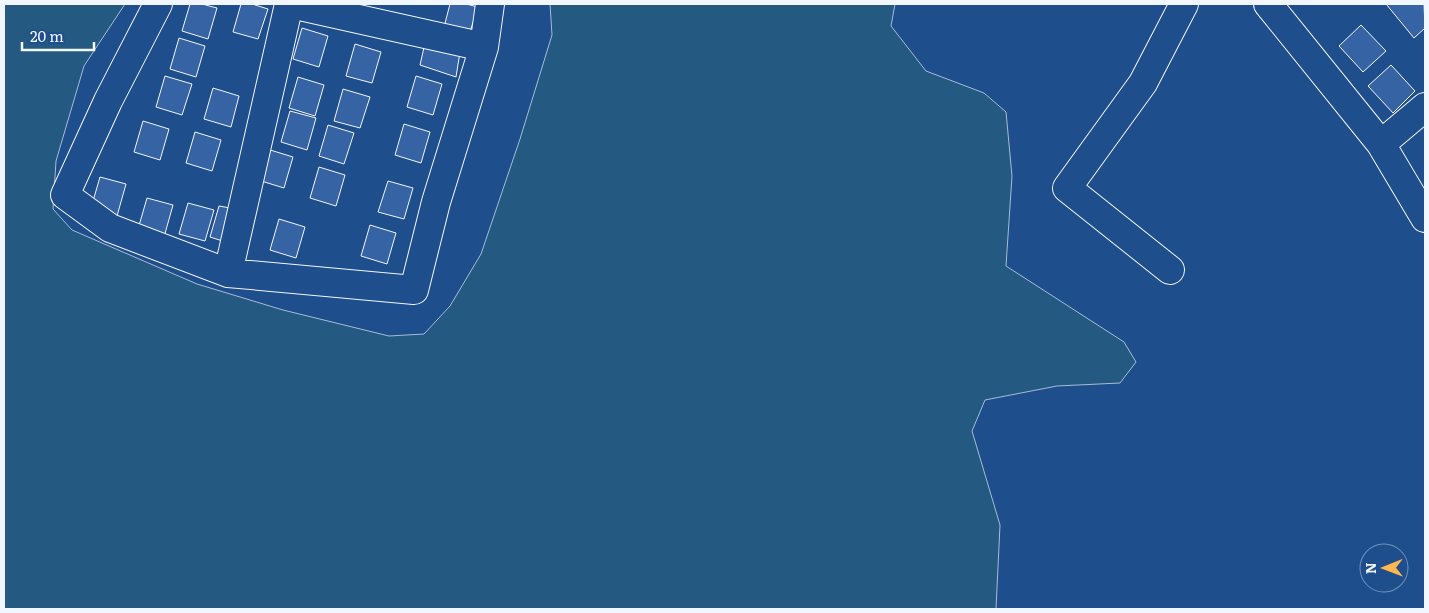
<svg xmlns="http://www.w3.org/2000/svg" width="1429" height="613" font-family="Literata,serif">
<rect width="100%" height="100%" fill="#1f4e8c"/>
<path fill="#245a82" stroke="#a8bbd7" d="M 4,4 L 125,4 L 84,66 L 56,161 L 53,209 L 72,230 L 197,284 L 283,310 L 389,336 L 424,334 L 450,306 L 481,254 L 520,139 L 552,35 L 550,4 L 895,4 L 891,26 L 926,71 L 984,93 L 1006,112 L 1012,176 L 1006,266 L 1124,342 L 1136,362 L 1120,383 L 1057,386 L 985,400 L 972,431 L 1000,525 L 996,609 L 4,609 Z"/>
<path fill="#3563a3" stroke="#f2f6ff" d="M 190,4 L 202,4 L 217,8 L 208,39 L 182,31 Z
M 241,4 L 252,4 L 268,9 L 258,39 L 233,32 Z
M 450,4 L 466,4 L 478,7 L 468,38 L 443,31 Z
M 1386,4 L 1424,4 L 1425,28 L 1414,38 Z
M 1361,25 L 1386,51 L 1363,72 L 1339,46 Z
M 302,28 L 328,36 L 319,67 L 293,59 Z
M 179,38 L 205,46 L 196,77 L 170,69 Z
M 425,43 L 460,52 L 456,77 L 420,65 Z
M 355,44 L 381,52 L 372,83 L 346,76 Z
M 1391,65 L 1415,91 L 1393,113 L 1368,86 Z
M 165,76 L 192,84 L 182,115 L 156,107 Z
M 416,76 L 442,84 L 433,115 L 407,107 Z
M 298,77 L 324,85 L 315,116 L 289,108 Z
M 213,88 L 239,96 L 231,127 L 204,119 Z
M 343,89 L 370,97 L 360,128 L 334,121 Z
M 290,111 L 316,118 L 307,150 L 281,142 Z
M 143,121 L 169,129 L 160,160 L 134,152 Z
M 404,124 L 430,132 L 421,163 L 395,155 Z
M 328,125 L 354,133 L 344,164 L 319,156 Z
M 195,132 L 221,140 L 212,171 L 186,163 Z
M 267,149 L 293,157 L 284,188 L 258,180 Z
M 319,167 L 345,175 L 336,206 L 310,198 Z
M 100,177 L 126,184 L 117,216 L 91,208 Z
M 388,181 L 413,188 L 404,219 L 378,212 Z
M 147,198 L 173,205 L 164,237 L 138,229 Z
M 188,203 L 214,210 L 205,241 L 179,234 Z
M 219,206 L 236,209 L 229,243 L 210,237 Z
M 279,219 L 305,227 L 296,258 L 270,250 Z
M 370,225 L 396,233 L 387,264 L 361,256 Z"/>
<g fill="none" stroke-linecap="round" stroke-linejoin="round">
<defs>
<path id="minor" d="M 158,4 L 108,101 L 65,195 L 110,228 L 228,273 L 414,290 L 436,202 L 484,47 L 490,4
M 291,4 L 484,47
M 1268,4 L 1381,144 L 1425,218
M 1381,144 L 1425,107
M 1170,270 L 1067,188 L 1143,83 L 1184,4
M 228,273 L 289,4"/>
</defs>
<use href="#minor" stroke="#f2f6ff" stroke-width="30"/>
<use href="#minor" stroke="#1f4e8c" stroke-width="28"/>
</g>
<rect width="1429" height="613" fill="none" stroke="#f2f6ff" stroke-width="10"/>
<g transform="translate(1384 568) rotate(269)"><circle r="24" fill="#1f4e8c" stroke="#7391ba"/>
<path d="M0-4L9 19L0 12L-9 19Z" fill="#ffb74d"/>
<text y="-8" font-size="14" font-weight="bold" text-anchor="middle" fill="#f2f6ff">N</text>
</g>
<path d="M22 42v8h72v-8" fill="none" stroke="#f2f6ff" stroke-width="2.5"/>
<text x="30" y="42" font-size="15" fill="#f2f6ff" stroke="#1f4e8c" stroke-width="4" paint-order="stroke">20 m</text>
</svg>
